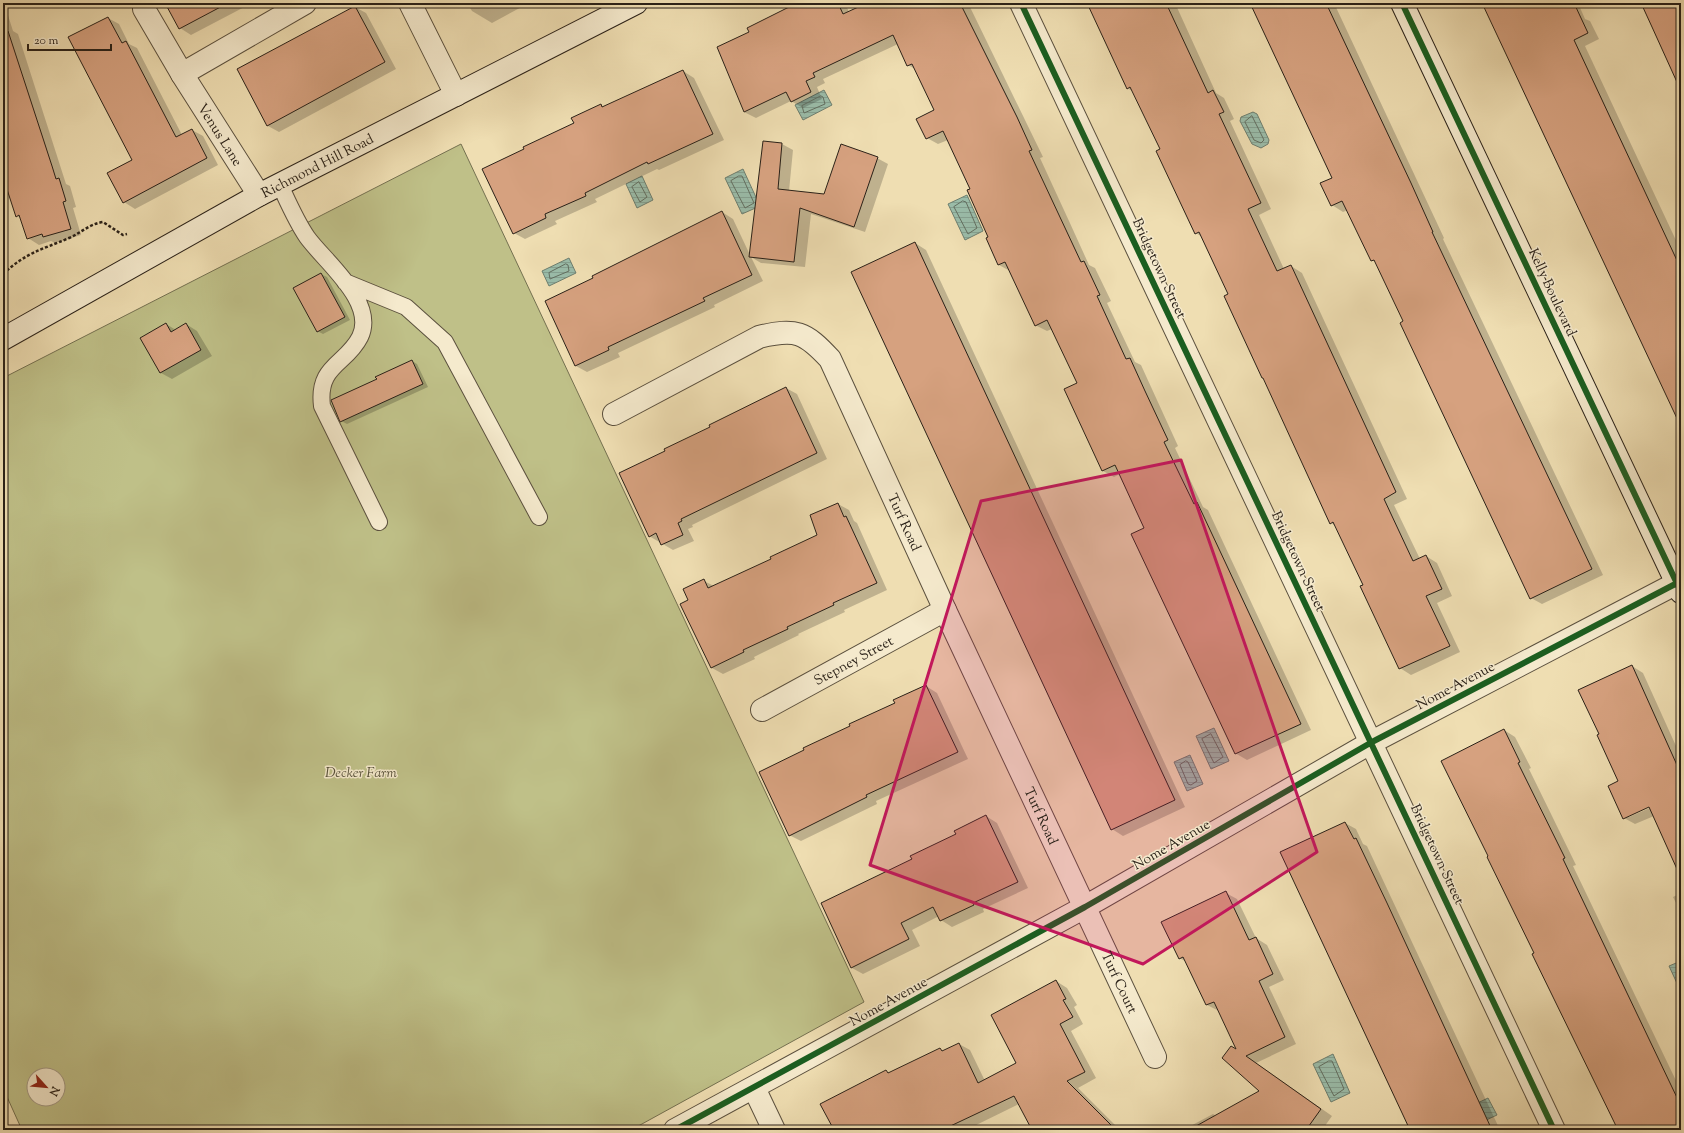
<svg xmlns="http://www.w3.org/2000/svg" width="1684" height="1133" font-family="'Sorts Mill Goudy',serif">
<defs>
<pattern id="water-rules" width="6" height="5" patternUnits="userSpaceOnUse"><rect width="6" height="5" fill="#9abca9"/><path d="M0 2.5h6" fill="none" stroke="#85a191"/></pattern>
</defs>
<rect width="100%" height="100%" fill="#efdeb2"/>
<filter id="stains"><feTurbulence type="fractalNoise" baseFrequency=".005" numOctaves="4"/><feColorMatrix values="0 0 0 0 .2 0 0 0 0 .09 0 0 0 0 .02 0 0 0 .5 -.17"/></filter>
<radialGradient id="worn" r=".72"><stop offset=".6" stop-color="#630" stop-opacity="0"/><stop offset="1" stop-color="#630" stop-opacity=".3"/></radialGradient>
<path fill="#bfc088" stroke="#747050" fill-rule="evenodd" d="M 461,144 L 864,1002 L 631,1130 L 22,1130 L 3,1088 L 3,378 ZM 34,1075 L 58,1075 L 58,1099 L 34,1099 Z"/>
<path fill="url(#water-rules)" stroke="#6d7e6f" d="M 824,90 L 832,105 L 803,120 L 795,105 Z
M 1253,112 L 1257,114 L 1269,140 L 1268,144 L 1261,148 L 1252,144 L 1240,121 L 1241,117 Z
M 743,169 L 760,206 L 742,214 L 725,178 Z
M 642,176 L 653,200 L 637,208 L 626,184 Z
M 967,195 L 983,231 L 965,240 L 948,204 Z
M 569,258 L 576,273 L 549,286 L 542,271 Z
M 1214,728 L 1229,761 L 1211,769 L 1196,736 Z
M 1190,755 L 1203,784 L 1187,791 L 1174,762 Z
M 1681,961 L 1681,992 L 1669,966 Z
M 1333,1054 L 1350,1093 L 1331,1102 L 1313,1064 Z
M 1488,1098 L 1497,1115 L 1467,1129 L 1459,1112 Z"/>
<path fill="#0003" fill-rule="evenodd" d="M 167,3 L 252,3 L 191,35 L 180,28 Z
M 467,3 L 529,3 L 492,23 L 472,11 Z
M 797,3 L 845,3 L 849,12 L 869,3 L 971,3 L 972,5 L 970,7 L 1043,157 L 1040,158 L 1069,221 L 1089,265 L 1095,268 L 1111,301 L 1107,303 L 1135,362 L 1141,365 L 1178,446 L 1175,448 L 1203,507 L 1208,510 L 1311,730 L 1247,760 L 1235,753 L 1145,528 L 1120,474 L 1114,477 L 1103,471 L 1065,389 L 1078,383 L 1052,329 L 1047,331 L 1035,325 L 1010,271 L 999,265 L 971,189 L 948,140 L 938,144 L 927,138 L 935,111 L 915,69 L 908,65 L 898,44 L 823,79 L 825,83 L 817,87 L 822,99 L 803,108 L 791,101 L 756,118 L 744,112 L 750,33 Z
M 1093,3 L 1175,3 L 1216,93 L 1224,98 L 1234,119 L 1230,121 L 1271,209 L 1259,215 L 1284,269 L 1291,266 L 1302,273 L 1407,499 L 1394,505 L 1420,559 L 1426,556 L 1437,563 L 1452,596 L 1437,603 L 1460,652 L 1411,675 L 1400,668 L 1337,527 L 1331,523 L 1230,294 L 1202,237 L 1196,233 L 1162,150 L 1134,92 L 1127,88 Z
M 1251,3 L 1334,3 L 1444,238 L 1443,239 L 1603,575 L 1542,604 L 1531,598 L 1377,263 L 1372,260 L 1348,210 L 1343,212 L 1332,205 L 1334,178 Z
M 1483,3 L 1578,3 L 1585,19 L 1590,21 L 1599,39 L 1585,46 L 1681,251 L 1681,426 Z
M 3,7 L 6,9 L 13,31 L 18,34 L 66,184 L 70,186 L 76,207 L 73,208 L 81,235 L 55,243 L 51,241 L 39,245 L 28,238 L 22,219 L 17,216 L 6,183 L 3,181 Z
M 355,7 L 366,13 L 396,69 L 279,132 L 268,126 L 238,70 Z
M 108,18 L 119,24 L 129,44 L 137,48 L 182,135 L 192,130 L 203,136 L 218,165 L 135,209 L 124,202 L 134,161 Z
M 683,71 L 694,78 L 724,140 L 659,170 L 657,169 L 595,199 L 597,202 L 555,221 L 557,224 L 525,239 L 514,233 L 526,149 L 575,124 L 601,105 L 604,107 Z
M 764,142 L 782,144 L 793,150 L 789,191 L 825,195 L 877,158 L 888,164 L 865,232 L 811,214 L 805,267 L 761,263 L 751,257 L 763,281 L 714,305 L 715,307 L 618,353 L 620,357 L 587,372 L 576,366 L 594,279 L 722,212 L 733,219 L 750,255 Z
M 915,243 L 926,250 L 1185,807 L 1123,836 L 1112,829 Z
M 321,274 L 327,277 L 350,320 L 323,334 L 317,331 Z
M 166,324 L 176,330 L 186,324 L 197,331 L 212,356 L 172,379 L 161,373 L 142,338 Z
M 412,361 L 417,364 L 428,387 L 347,424 L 341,421 L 378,380 Z
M 786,388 L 797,394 L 827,459 L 692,525 L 693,527 L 688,529 L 694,541 L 673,550 L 649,536 L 667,451 Z
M 838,504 L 849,510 L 854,521 L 857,523 L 887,590 L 844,610 L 845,612 L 798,634 L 799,635 L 754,657 L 755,659 L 723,674 L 712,668 L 690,600 L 704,581 L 714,586 L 773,559 L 819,535 Z
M 1632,666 L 1643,673 L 1681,757 L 1681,876 L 1654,816 L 1635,824 L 1624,818 L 1619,782 ZM 1653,804 L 1654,806 L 1629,817 L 1629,815 Z
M 926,686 L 937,693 L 968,759 L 876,801 L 877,804 L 801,841 L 789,835 L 851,727 Z
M 1504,730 L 1515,737 L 1531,768 L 1529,769 L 1576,865 L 1573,866 L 1681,1091 L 1681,1130 L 1618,1130 L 1536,954 Z
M 986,816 L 997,823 L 1028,888 L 983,909 L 984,912 L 952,927 L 941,920 L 939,916 L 912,930 L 920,946 L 863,974 L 852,968 L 957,835 Z
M 1345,823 L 1356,829 L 1363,844 L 1367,846 L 1500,1130 L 1411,1130 Z
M 1226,893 L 1237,899 L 1256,938 L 1267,945 L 1284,980 L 1269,987 L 1296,1044 L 1256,1063 L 1332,1116 L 1322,1130 L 1183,1130 L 1213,1114 L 1216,1116 L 1261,1091 L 1238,1051 L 1219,1011 L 1207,1005 L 1187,962 L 1179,958 Z
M 1681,893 L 1681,913 L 1673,897 Z
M 1056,981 L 1067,988 L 1077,1005 L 1074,1007 L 1083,1024 L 1071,1031 L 1096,1078 L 1078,1088 L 1118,1128 L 1116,1130 L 1033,1130 L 1019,1104 L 966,1130 L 840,1130 L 886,1071 L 890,1073 L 940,1049 L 943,1051 L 959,1044 L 970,1050 L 985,1081 L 1018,1063 Z"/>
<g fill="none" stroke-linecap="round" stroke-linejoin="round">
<path stroke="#626e60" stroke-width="1" d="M 821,96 L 823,97 L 825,104 L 804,113 L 802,106 Z
M 1252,116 L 1264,140 L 1261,143 L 1254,140 L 1245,122 Z
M 739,176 L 742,176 L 754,203 L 745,208 L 731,181 Z
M 639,182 L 647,197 L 640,202 L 632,187 Z
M 963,201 L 966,202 L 977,228 L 968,234 L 954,207 Z
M 566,264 L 568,265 L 569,271 L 550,279 L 549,273 Z
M 1211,734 L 1223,757 L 1214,763 L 1202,739 Z
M 1186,761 L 1188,762 L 1197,781 L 1191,785 L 1188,784 L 1180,765 Z
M 1329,1061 L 1332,1061 L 1344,1089 L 1334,1096 L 1319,1067 Z"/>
</g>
<path fill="#d6a17f" stroke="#2a2118" d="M 165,3 L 228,3 L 179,29 Z
M 797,3 L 838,3 L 843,14 L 867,3 L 960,3 L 1017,117 L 1032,150 L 1029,151 L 1081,262 L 1084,261 L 1100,295 L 1097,296 L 1126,359 L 1130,358 L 1145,391 L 1168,440 L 1164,442 L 1194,504 L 1197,502 L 1301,724 L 1235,754 L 1131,534 L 1144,528 L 1115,465 L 1102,471 L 1064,389 L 1077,383 L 1047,320 L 1035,326 L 1005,262 L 998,265 L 986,238 L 988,237 L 967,190 L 970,189 L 943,131 L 926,139 L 916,119 L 934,110 L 912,64 L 907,66 L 893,35 L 813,73 L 815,77 L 806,81 L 811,92 L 791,102 L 786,92 L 744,112 L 717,47 L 749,32 L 747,28 Z
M 1087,3 L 1166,3 L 1208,93 L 1213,90 L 1224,112 L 1219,114 L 1261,203 L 1248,209 L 1277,271 L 1291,265 L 1396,492 L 1384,499 L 1413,561 L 1426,555 L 1442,589 L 1426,596 L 1450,646 L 1399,669 L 1360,586 L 1363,585 L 1333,522 L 1330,524 L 1263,378 L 1262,378 L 1224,296 L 1228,294 L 1199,232 L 1195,234 L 1156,151 L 1160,149 L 1130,87 L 1127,89 Z
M 1250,3 L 1326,3 L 1411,183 L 1433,232 L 1432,232 L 1592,569 L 1530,599 L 1400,323 L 1403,321 L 1374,260 L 1371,261 L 1342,201 L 1331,206 L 1320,183 L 1332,178 Z
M 1482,3 L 1574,3 L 1588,33 L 1574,40 L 1681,269 L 1681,427 Z
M 1641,3 L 1681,3 L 1681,91 L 1652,27 Z
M 355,6 L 385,62 L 267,126 L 237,69 Z
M 108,17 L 122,43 L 126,41 L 176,137 L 192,129 L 207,158 L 123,203 L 107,173 L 132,160 L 68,37 Z
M 8,31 L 52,166 L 56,179 L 59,178 L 66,201 L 63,202 L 71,229 L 43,237 L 42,234 L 27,239 L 19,215 L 16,217 L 3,177 L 3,32 Z
M 683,70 L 713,134 L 648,164 L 647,162 L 585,193 L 586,196 L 545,214 L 546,218 L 513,234 L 482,169 L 524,149 L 523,147 L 574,123 L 571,118 L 601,104 L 602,107 Z
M 763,141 L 782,143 L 778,189 L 824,194 L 841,144 L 878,157 L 854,227 L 800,208 L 794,262 L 749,257 Z
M 722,211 L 752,275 L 703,298 L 705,301 L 608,347 L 609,350 L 575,366 L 545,301 L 593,278 L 592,276 Z
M 915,242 L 1175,800 L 1111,830 L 851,272 Z
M 321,273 L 345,317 L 317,332 L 293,288 Z
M 166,323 L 171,332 L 186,323 L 201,350 L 160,373 L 140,338 Z
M 412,360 L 423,384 L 340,422 L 331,400 L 377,379 L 375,377 Z
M 786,387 L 817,453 L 681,519 L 682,521 L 678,523 L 683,535 L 661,545 L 656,533 L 649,537 L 619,473 L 665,451 L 664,449 L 710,427 L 709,425 Z
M 838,503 L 844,517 L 846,516 L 877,583 L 833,603 L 834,605 L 787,627 L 788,629 L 743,650 L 744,652 L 711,668 L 680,604 L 688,600 L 683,589 L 704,579 L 708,588 L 771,559 L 770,557 L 817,535 L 810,515 Z
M 1632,665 L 1681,774 L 1681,878 L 1649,807 L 1623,819 L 1608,786 L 1618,781 L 1597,735 L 1599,734 L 1578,690 Z
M 926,685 L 958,752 L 866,795 L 867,797 L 789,836 L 759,772 L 804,750 L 803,748 L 850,726 L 849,724 L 895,703 L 893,700 Z
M 1504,729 L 1520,762 L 1518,763 L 1565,858 L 1563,859 L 1681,1106 L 1681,1130 L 1618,1130 L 1532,954 L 1534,953 L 1487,857 L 1488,856 L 1441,761 Z
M 986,815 L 1018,882 L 973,903 L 974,905 L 940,921 L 933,907 L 901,923 L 909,939 L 851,968 L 821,903 L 912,859 L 910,856 L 956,834 L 954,831 Z
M 1345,822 L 1354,839 L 1356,838 L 1387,903 L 1492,1130 L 1410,1130 L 1280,852 Z
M 1226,891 L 1249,940 L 1256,937 L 1273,974 L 1259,981 L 1285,1037 L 1246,1056 L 1321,1109 L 1306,1130 L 1189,1130 L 1259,1091 L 1222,1058 L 1231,1046 L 1236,1049 L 1214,1002 L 1206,1005 L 1183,957 L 1179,959 L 1161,922 Z
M 1056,980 L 1066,999 L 1063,1000 L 1073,1017 L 1060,1024 L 1085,1072 L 1067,1081 L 1116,1130 L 1032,1130 L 1014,1096 L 942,1130 L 834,1130 L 820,1104 L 886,1070 L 888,1073 L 940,1048 L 942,1051 L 959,1043 L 978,1083 L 1016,1063 L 991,1015 Z"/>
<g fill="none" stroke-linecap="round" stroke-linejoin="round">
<defs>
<path id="lane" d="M 280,185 C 288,202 296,221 307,237 C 325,262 377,302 360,337 C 346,365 317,365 322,406 L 379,522
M 345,282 L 406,307 L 445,342 L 539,517"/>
<g id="street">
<path d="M 410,3 L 456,95"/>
<path d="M 1021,3 L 1554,1130"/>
<path id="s1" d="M 144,9 L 182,74 L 259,195"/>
<path d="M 182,74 L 305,3"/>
<path id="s2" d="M 614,414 L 759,337 C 796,328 805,332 830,359 L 945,610 L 1155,1057"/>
<path id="s3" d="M 762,710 L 945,610"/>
<path d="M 754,1088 L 774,1130"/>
<path d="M 675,1130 L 1085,907 L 1372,742 L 1681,581"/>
</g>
<g id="secondary">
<path d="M 1402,3 L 1681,592"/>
<path id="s4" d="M 3,339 L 259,195 L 636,3"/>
</g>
</defs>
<use href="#lane" stroke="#5b503e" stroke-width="18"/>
<use href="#street" stroke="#5b503e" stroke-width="24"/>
<use href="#secondary" stroke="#2a2118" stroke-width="24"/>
<path stroke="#2a2118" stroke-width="2.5" stroke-dasharray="3 2" stroke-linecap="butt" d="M 3,274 C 27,252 41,250 69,238 C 81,233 89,224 103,222 L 123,235 L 127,234"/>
<use href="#lane" stroke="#f5eacd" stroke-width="16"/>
<use href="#street" stroke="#f5eacd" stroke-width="22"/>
<use href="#secondary" stroke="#f5eacd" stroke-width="22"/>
<defs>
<path id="cycleway" d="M 1021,3 L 1554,1130
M 1402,3 L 1681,592
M 675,1130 L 1085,907 L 1372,742 L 1681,581"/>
</defs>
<use href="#cycleway" stroke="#f5eacd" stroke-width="8"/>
<use href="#cycleway" stroke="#1b5e20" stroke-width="6"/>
</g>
<path fill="#c2185b" fill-opacity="0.2" stroke="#c2185b" stroke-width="3" stroke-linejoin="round" d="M 1181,460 L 1317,852 L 1143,964 L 870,865 L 981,501 Z"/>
<g text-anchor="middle" stroke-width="3" stroke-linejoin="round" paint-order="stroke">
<g font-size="14" fill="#2a2118" stroke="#f5eacd">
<text dy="5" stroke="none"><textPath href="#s1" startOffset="147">Venus Lane</textPath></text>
<text dy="5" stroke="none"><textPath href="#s4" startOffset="359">Richmond Hill Road</textPath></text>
<text transform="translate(1160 268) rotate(65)" y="5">Bridgetown Street</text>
<text transform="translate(1553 292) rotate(65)" y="5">Kelly Boulevard</text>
<text dy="5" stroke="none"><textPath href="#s2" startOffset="424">Turf Road</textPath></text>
<text transform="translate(1299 561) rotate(65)" y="5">Bridgetown Street</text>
<text dy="5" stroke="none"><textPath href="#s3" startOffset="104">Stepney Street</textPath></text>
<text transform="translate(1455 685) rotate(-28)" y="5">Nome Avenue</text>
<text dy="5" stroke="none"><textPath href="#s2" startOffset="748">Turf Road</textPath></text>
<text transform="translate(1171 844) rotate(-30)" y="5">Nome Avenue</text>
<text transform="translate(1438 854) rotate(65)" y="5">Bridgetown Street</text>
<text dy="5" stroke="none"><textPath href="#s2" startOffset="932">Turf Court</textPath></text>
<text transform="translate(888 1001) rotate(-29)" y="5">Nome Avenue</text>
</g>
<g font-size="14" font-style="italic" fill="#57513a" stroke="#f5eacd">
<text x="361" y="777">Decker Farm</text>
</g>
</g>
<rect width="1684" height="1133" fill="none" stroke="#efdeb2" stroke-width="16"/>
<rect x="4" y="4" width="1676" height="1125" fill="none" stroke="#2a2118" stroke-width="2"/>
<rect x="8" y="8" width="1668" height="1117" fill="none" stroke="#2a2118"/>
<g transform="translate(46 1087) rotate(117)"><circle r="19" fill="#f5eacd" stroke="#a49a85"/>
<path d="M0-3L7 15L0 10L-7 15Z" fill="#8f2418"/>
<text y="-6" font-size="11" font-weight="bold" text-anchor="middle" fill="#2a2118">N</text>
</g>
<path d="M28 44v6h83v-6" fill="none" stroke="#2a2118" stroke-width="2"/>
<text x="34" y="44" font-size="12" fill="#2a2118" stroke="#f5eacd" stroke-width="3" paint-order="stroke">20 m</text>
<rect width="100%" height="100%" filter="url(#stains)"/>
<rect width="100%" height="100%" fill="url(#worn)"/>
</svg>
